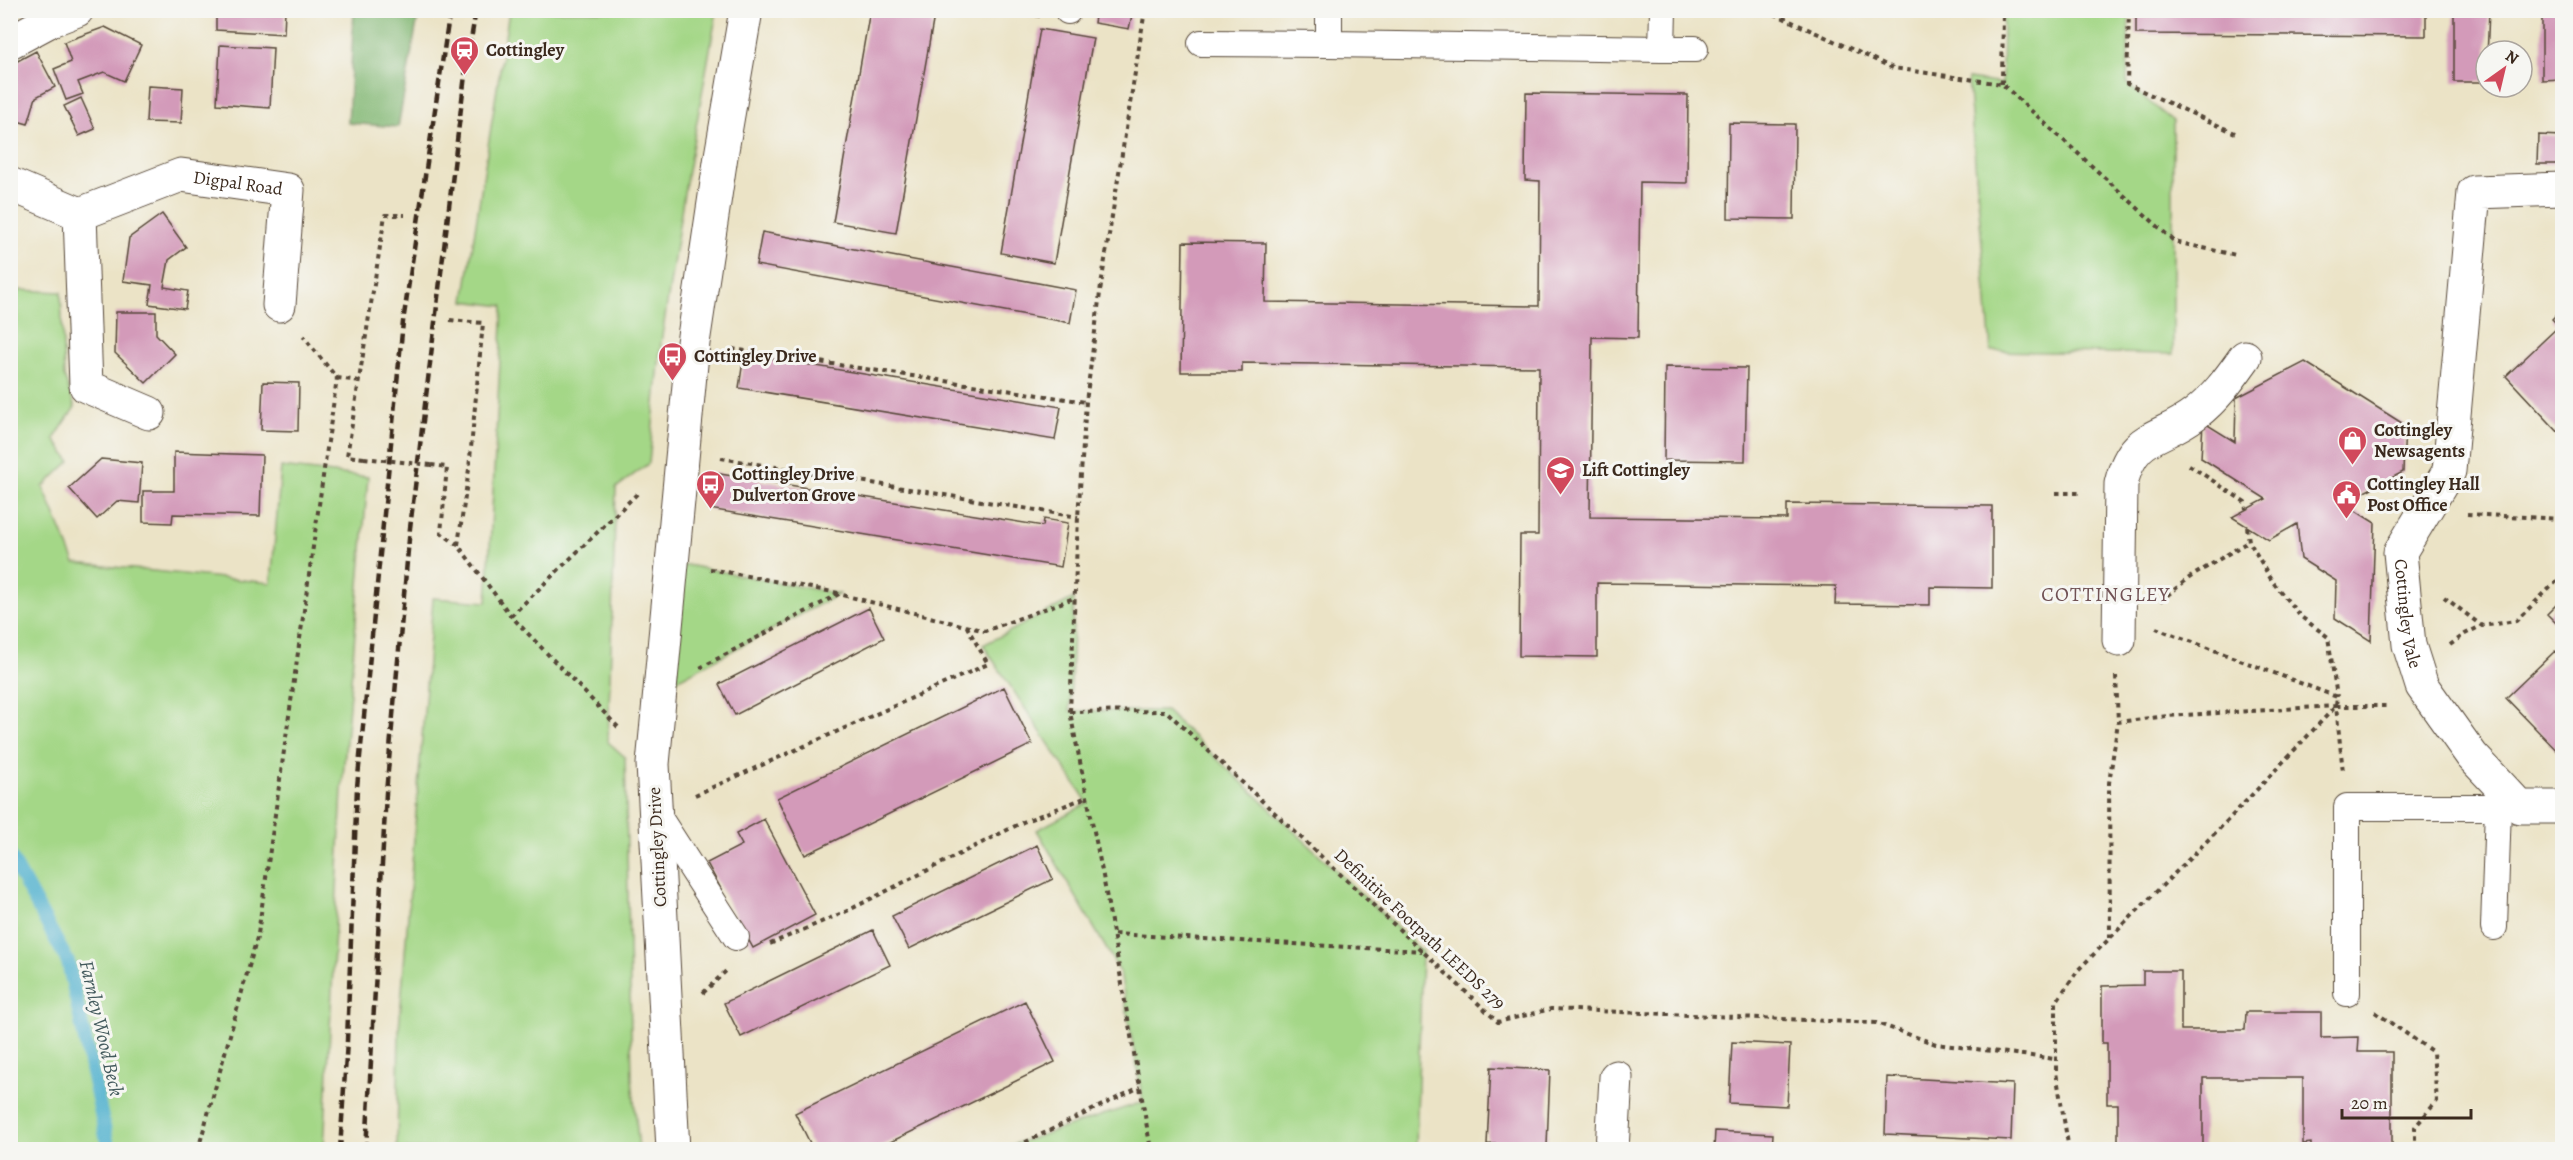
<svg xmlns="http://www.w3.org/2000/svg" width="2573" height="1160" font-family="Alegreya,serif">
<rect width="100%" height="100%" fill="#f6f6f2"/>
<filter id="ink" filterUnits="userSpaceOnUse"><feTurbulence type="fractalNoise" baseFrequency=".0167" numOctaves="2"/><feDisplacementMap in="SourceGraphic" scale="12" xChannelSelector="R" yChannelSelector="G"/><feConvolveMatrix kernelMatrix="1 2 1 2 8 2 1 2 1" color-interpolation-filters="sRGB"/></filter>
<filter id="wash" filterUnits="userSpaceOnUse"><feTurbulence type="fractalNoise" baseFrequency=".008" numOctaves="4" result="noise"/><feDisplacementMap in="SourceGraphic" scale="24" xChannelSelector="R" yChannelSelector="G"/><feGaussianBlur stdDeviation="1.35" result="paint"/><feColorMatrix in="noise" values="0 0 0 0 0 0 0 0 0 0 0 0 0 0 0 0 0 1.4 0 .05"/><feComposite in="paint" operator="in"/></filter>
<g filter="url(#wash)">
<rect width="100%" height="100%" fill="#ebe3c6"/>
<path fill="#a4d787" stroke="#708052" stroke-width="1.5" d="M 509,11 L 717,11 L 684,193 L 661,343 L 649,463 L 616,488 L 608,742 L 625,757 L 632,1079 L 639,1149 L 397,1149 L 399,1029 L 433,598 L 487,602 L 503,306 L 464,301 Z
M 2003,11 L 2129,11 L 2127,84 L 2173,121 L 2173,354 L 1991,351 L 1968,79 L 2002,84 Z
M 19,290 L 61,292 L 64,376 L 75,407 L 54,439 L 70,461 L 43,487 L 75,563 L 271,583 L 281,467 L 368,477 L 342,789 L 324,1149 L 11,1149 L 10,306 Z
M 671,562 L 839,594 L 660,689 Z
M 1074,598 L 1070,711 L 1166,711 L 1422,951 L 1416,1149 L 1011,1149 L 1009,1146 L 1143,1102 L 1120,972 L 1037,830 L 1088,803 L 983,645 Z"/>
<path fill="#83b874" stroke="#5f7149" stroke-width="1.5" d="M 354,11 L 419,11 L 398,127 L 348,123 Z"/>
<g fill="none" stroke-linecap="round" stroke-linejoin="round">
<path stroke="#4fb0ce" stroke-width="14" d="M 10,856 L 68,962 L 109,1150"/>
</g>
<g id="blocks">
<path fill="#d39ab9" d="M 216,10 L 285,10 L 284,34 L 216,30 Z
M 870,10 L 935,10 L 896,233 L 833,222 Z
M 1009,10 L 1040,10 L 1039,17 Z
M 1096,10 L 1133,10 L 1129,29 L 1094,23 Z
M 2136,10 L 2426,10 L 2426,36 L 2136,34 Z
M 2454,10 L 2489,10 L 2486,82 L 2454,82 Z
M 2542,10 L 2562,10 L 2562,79 L 2542,80 Z
M 105,27 L 141,45 L 124,81 L 104,72 L 78,82 L 83,94 L 66,100 L 54,69 L 71,62 L 64,42 Z
M 1040,29 L 1093,38 L 1054,263 L 1001,253 Z
M 220,45 L 273,48 L 270,108 L 217,104 Z
M 36,51 L 55,87 L 36,97 L 28,124 L 10,119 L 10,65 Z
M 148,86 L 183,88 L 181,123 L 146,122 Z
M 1526,93 L 1688,95 L 1687,183 L 1640,182 L 1638,338 L 1592,337 L 1590,517 L 1787,519 L 1787,504 L 1992,506 L 1992,588 L 1930,587 L 1930,605 L 1835,604 L 1836,586 L 1597,583 L 1597,657 L 1519,656 L 1520,535 L 1538,535 L 1539,367 L 1242,363 L 1242,372 L 1181,372 L 1183,242 L 1266,243 L 1265,302 L 1539,306 L 1540,181 L 1525,180 Z
M 81,98 L 95,129 L 79,136 L 64,106 Z
M 1729,123 L 1795,124 L 1794,219 L 1728,218 Z
M 2538,135 L 2562,136 L 2562,164 L 2537,164 Z
M 162,214 L 186,247 L 169,260 L 164,287 L 188,291 L 185,309 L 149,304 L 152,285 L 123,281 L 129,238 Z
M 762,232 L 1076,290 L 1070,323 L 756,265 Z
M 2562,309 L 2562,436 L 2506,376 L 2559,326 L 2552,319 Z
M 116,312 L 156,312 L 156,334 L 175,354 L 146,383 L 115,353 Z
M 744,354 L 1061,407 L 1055,440 L 739,388 Z
M 2305,362 L 2405,425 L 2403,472 L 2343,503 L 2375,523 L 2371,641 L 2335,618 L 2336,581 L 2301,559 L 2297,524 L 2269,540 L 2232,517 L 2266,499 L 2201,458 L 2203,422 L 2235,442 L 2236,398 Z
M 1665,367 L 1747,368 L 1745,461 L 1664,460 Z
M 263,382 L 299,383 L 298,431 L 261,430 Z
M 174,452 L 262,455 L 260,516 L 173,514 L 172,523 L 143,522 L 143,491 L 174,491 Z
M 101,459 L 142,463 L 139,503 L 117,501 L 97,519 L 69,488 Z
M 714,473 L 1043,526 L 1044,519 L 1068,523 L 1061,567 L 709,509 Z
M 2562,599 L 2562,629 L 2547,614 Z
M 869,608 L 884,638 L 735,715 L 719,684 Z
M 2555,651 L 2562,659 L 2562,756 L 2506,698 Z
M 1004,687 L 1032,744 L 805,855 L 777,798 Z
M 764,819 L 815,915 L 753,948 L 707,863 L 742,845 L 736,834 Z
M 1037,845 L 1053,879 L 909,949 L 892,916 Z
M 873,930 L 890,965 L 741,1037 L 724,1003 Z
M 2143,971 L 2181,971 L 2181,1030 L 2245,1030 L 2246,1012 L 2321,1012 L 2321,1038 L 2359,1037 L 2358,1052 L 2392,1052 L 2392,1149 L 2311,1149 L 2311,1143 L 2303,1144 L 2303,1078 L 2203,1078 L 2203,1149 L 2118,1149 L 2118,1104 L 2107,1104 L 2107,1043 L 2102,1043 L 2102,986 L 2143,985 Z
M 1025,1001 L 1055,1062 L 876,1149 L 813,1149 L 795,1113 Z
M 1732,1042 L 1790,1045 L 1787,1106 L 1729,1103 Z
M 1491,1067 L 1550,1070 L 1547,1146 L 1487,1144 Z
M 1887,1077 L 2013,1084 L 2011,1140 L 1885,1134 Z
M 1715,1131 L 1773,1134 L 1772,1149 L 1714,1149 Z"/>
</g>
</g>
<g filter="url(#ink)">
<use href="#blocks" fill-opacity="0" stroke="#554637" stroke-width="1.5"/>
<g fill="none" stroke-linecap="round" stroke-linejoin="round">
<defs>
<path id="service" d="M 1329,10 L 1329,44 L 1662,49 L 1663,10
M 1068,11 L 1068,10
M 1201,43 L 1329,44
M 1662,49 L 1695,49
M 656,813 L 736,937
M 2494,927 L 2498,807
M 2347,993 L 2347,807 L 2520,807"/>
<path id="pedestrian" d="M 2119,640 L 2121,484 C 2133,432 2160,441 2195,414 C 2216,398 2230,378 2245,357"/>
<g id="minor">
<path d="M 10,42 L 51,20 L 77,10"/>
<path id="s1" d="M 10,184 L 80,214 L 181,175 L 288,190 L 279,305"/>
<path id="s2" d="M 2562,189 L 2474,192 L 2449,471 L 2400,552 L 2409,645 L 2422,686 L 2472,756 L 2520,807 L 2562,807"/>
<path d="M 80,214 L 86,386 L 149,413"/>
<path d="M 673,1150 L 653,764 L 693,343 L 721,156 L 746,10"/>
<path d="M 1612,1150 L 1616,1077"/>
</g>
</defs>
<use href="#service" stroke="#554637" stroke-width="28"/>
<use href="#pedestrian" stroke="#554637" stroke-width="35"/>
<use href="#minor" stroke="#554637" stroke-width="35"/>
<path stroke="#554637" stroke-width="4" stroke-dasharray="4.5 4.5" stroke-linecap="butt" d="M 1145,10 L 1101,285 L 1086,402 L 1078,517 L 1070,712 L 1103,876 L 1151,1150
M 1766,10 L 1893,68 L 2002,84 L 2175,242 L 2236,255
M 2129,10 L 2127,84 L 2235,133
M 2002,84 L 2003,10
M 450,320 L 483,323 L 469,469 L 458,545 L 511,616 L 618,727
M 732,349 L 1086,402
M 337,378 L 360,381
M 364,458 L 347,456 L 385,215 L 405,215
M 721,458 L 1078,517
M 431,465 L 447,467 L 441,533 L 458,545
M 2189,465 L 2245,502 L 2246,509
M 2056,493 L 2082,493
M 2467,514 L 2562,519
M 2247,527 L 2249,541 L 2272,581 L 2300,616 L 2328,637 L 2337,697
M 710,569 L 838,593
M 2444,597 L 2482,626 L 2516,621 L 2562,576
M 2160,601 L 2189,578 L 2249,541
M 511,616 L 640,491
M 2450,645 L 2465,634 L 2481,626
M 700,668 L 839,594 L 985,631 L 1074,598
M 2116,676 L 2118,722 L 2167,716 L 2336,706 L 2343,772
M 2336,706 L 2390,706
M 1070,712 L 1166,711 L 1498,1022 L 1551,1009 L 1876,1023 L 1936,1044 L 2055,1059
M 695,795 L 988,664 L 967,627
M 1114,934 L 1422,951
M 2110,938 L 2109,783 L 2118,722
M 770,944 L 847,911 L 1023,822 L 1087,797
M 703,993 L 726,971
M 2375,1012 L 2433,1052 L 2437,1101 L 2415,1127 L 2415,1150
M 198,1150 L 258,934 L 337,378 L 303,336
M 1009,1150 L 1140,1087
M 2069,1150 L 2056,1072 L 2056,1002 L 2078,970 L 2229,819 L 2336,706 L 2337,697 L 2156,628"/>
<use href="#service" stroke="#fff" stroke-width="26"/>
<use href="#pedestrian" stroke="#fff" stroke-width="33"/>
<use href="#minor" stroke="#fff" stroke-width="33"/>
<path stroke="#3b2a1e" stroke-width="4.5" stroke-dasharray="9 4.5" stroke-linecap="butt" d="M 340,1150 L 347,1041 L 357,787 L 403,322 L 450,10
M 366,1150 L 386,793 L 410,528 L 465,75 L 476,10"/>
<path stroke="#554637" stroke-width="4" stroke-dasharray="4.5 4.5" stroke-linecap="butt" d="M 364,458 L 431,465"/>
</g>
</g>
<defs>
<symbol id="station-pin" viewBox="-11 -11 22 30"><path d="M0 17L-7.5 6A9.5 9.5 0 1 1 7.5 6Z" fill="#d1495b" stroke="#f6f6f2"/><path d="M-3-6H3Q5-6 5-4V2Q5 4 3 4L4.5 6H3L1.5 4h-3L-3 6H-4.5L-3 4Q-5 4-5 2V-4Q-5-6-3-6ZM-3.5-4v3h7v-3ZM-3.5 1v1.5H-2V1ZM2 1v1.5H3.5V1Z" fill="#fff"/></symbol>
<symbol id="bus-pin" viewBox="-11 -11 22 30"><path d="M0 17L-7.5 6A9.5 9.5 0 1 1 7.5 6Z" fill="#d1495b" stroke="#f6f6f2"/><path d="M-5-6H5V4H4V6H2V4H-2V6H-4V4H-5ZM-3.5-4V0h7V-4ZM-3.5 1.2v1.5H-2V1.2ZM2 1.2v1.5H3.5V1.2Z" fill="#fff"/></symbol>
<symbol id="shop-pin" viewBox="-11 -11 22 30"><path d="M0 17L-7.5 6A9.5 9.5 0 1 1 7.5 6Z" fill="#d1495b" stroke="#f6f6f2"/><path d="M-5-2.5h2.3a2.7 3.5 0 0 1 5.4 0H5L5.5 6h-11ZM-1.5-2.5h3a1.5 2.3 0 0 0-3 0Z" fill="#fff"/></symbol>
<symbol id="school-pin" viewBox="-11 -11 22 30"><path d="M0 17L-7.5 6A9.5 9.5 0 1 1 7.5 6Z" fill="#d1495b" stroke="#f6f6f2"/><path d="M0-5L7-2L0 1L-7-2ZM-4 1L0 2.5L4 1V4Q0 6-4 4Z" fill="#fff"/></symbol>
<symbol id="civic-pin" viewBox="-11 -11 22 30"><path d="M0 17L-7.5 6A9.5 9.5 0 1 1 7.5 6Z" fill="#d1495b" stroke="#f6f6f2"/><path d="M-.6-6.5H3V-4.5H.6V-3L4-1V1h2V6H-6V1h2V-1L-.6-3ZM-1.2 2.5V6h2.4V2.5Z" fill="#fff"/></symbol>
</defs>
<g fill-rule="evenodd">
<use href="#station-pin" x="448" y="34" width="33" height="45"/>
<use href="#bus-pin" x="656" y="340" width="33" height="45"/>
<use href="#shop-pin" x="2336" y="424" width="33" height="45"/>
<use href="#school-pin" x="1544" y="454" width="33" height="45"/>
<use href="#bus-pin" x="694" y="468" width="33" height="45"/>
<use href="#civic-pin" x="2330" y="478" width="33" height="45"/>
</g>
<g text-anchor="middle" stroke-width="6" stroke-linejoin="round" paint-order="stroke">
<g font-size="18" font-weight="bold" fill="#3b2a1e" stroke="#f6f6f2" text-anchor="start">
<text x="486" y="56">Cottingley</text>
<text x="694" y="362">Cottingley Drive</text>
<text x="2374" y="436">Cottingley<tspan x="2374" dy="21">Newsagents</tspan></text>
<text x="1582" y="476">Lift Cottingley</text>
<text x="732" y="480">Cottingley Drive<tspan x="732" dy="21">Dulverton Grove</tspan></text>
<text x="2367" y="490">Cottingley Hall<tspan x="2367" dy="21">Post Office</tspan></text>
</g>
<g font-size="18" fill="#3b2a1e" stroke="#f6f6f2">
<text dy="6" stroke="none"><textPath href="#s1" startOffset="242">Digpal Road</textPath></text>
<text dy="6" stroke="none"><textPath href="#s2" startOffset="525">Cottingley Vale</textPath></text>
<text transform="translate(657 847) rotate(-93)" y="6">Cottingley Drive</text>
<text transform="translate(1420 929) rotate(43)" y="6">Definitive Footpath LEEDS 279</text>
</g>
<g font-size="20" letter-spacing="1.5" fill="#705154" stroke="#f6f6f2">
<text x="2106" y="601">COTTINGLEY</text>
</g>
<g font-size="20" font-style="italic" fill="#42595c" stroke="#f6f6f2">
<text transform="translate(102 1028) rotate(77)" y="7">Farnley Wood Beck</text>
</g>
</g>
<rect width="2573" height="1160" fill="none" stroke="#f6f6f2" stroke-width="36"/>
<g transform="translate(2504 69) rotate(34)"><circle r="28" fill="#f6f6f2" stroke="#aba49d" stroke-width="1.5"/>
<path d="M0-4.5L10 22L0 15L-10 22Z" fill="#d1495b"/>
<text y="-9" font-size="16" font-weight="bold" text-anchor="middle" fill="#3b2a1e">N</text>
</g>
<path d="M2342 1109v9h129v-9" fill="none" stroke="#3b2a1e" stroke-width="3"/>
<text x="2351" y="1109" font-size="18" fill="#3b2a1e" stroke="#f6f6f2" stroke-width="4.5" paint-order="stroke">20 m</text>
</svg>
